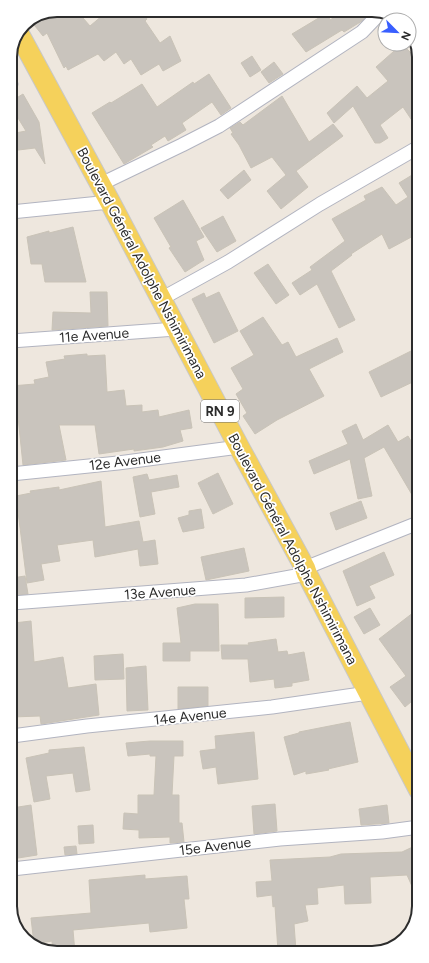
<svg xmlns="http://www.w3.org/2000/svg" width="429" height="963" font-family="Figtree,sans-serif">
<rect width="100%" height="100%" fill="#eee7de"/>
<path fill="#c9c4bd" stroke="#c9c3b7" d="M 56,10 L 76,10 L 90,26 L 109,10 L 140,10 L 147,19 L 145,21 L 160,43 L 170,36 L 181,61 L 163,71 L 159,64 L 141,75 L 131,59 L 124,64 L 116,52 L 104,61 L 98,54 L 68,70 L 66,66 L 64,68 L 47,33 L 43,36 L 31,21 Z
M 346,10 L 372,10 L 362,21 L 344,32 L 342,30 L 306,52 L 292,34 L 327,13 L 330,20 Z
M 402,44 L 417,59 L 417,128 L 403,107 L 380,125 L 388,138 L 380,143 L 375,143 L 353,106 L 334,123 L 327,113 L 357,86 L 367,98 L 388,81 L 376,67 Z
M 252,56 L 261,70 L 250,77 L 241,63 Z
M 274,62 L 283,74 L 269,83 L 261,72 Z
M 209,74 L 231,108 L 221,115 L 212,102 L 182,123 L 186,130 L 168,141 L 165,136 L 151,145 L 153,147 L 124,164 L 92,113 L 110,102 L 111,103 L 142,84 L 157,107 L 193,82 L 194,84 Z
M 23,94 L 39,122 L 45,164 L 35,148 L 10,151 L 10,134 L 26,131 L 10,105 L 10,102 Z
M 282,96 L 309,142 L 333,124 L 343,136 L 296,171 L 308,187 L 281,209 L 267,191 L 286,175 L 272,157 L 251,168 L 239,145 L 231,134 L 233,133 L 230,128 L 240,122 L 243,125 Z
M 244,170 L 251,180 L 228,199 L 220,190 Z
M 417,172 L 417,234 L 389,249 L 382,234 L 351,254 L 352,255 L 331,271 L 355,320 L 339,328 L 317,284 L 300,295 L 292,283 L 312,270 L 310,267 L 345,241 L 332,219 L 366,200 L 364,196 L 382,187 L 396,205 L 408,197 L 399,183 Z
M 183,200 L 204,237 L 196,241 L 204,260 L 185,272 L 169,248 L 171,247 L 154,218 Z
M 223,216 L 236,241 L 217,252 L 201,228 Z
M 73,227 L 86,282 L 45,282 L 42,264 L 31,264 L 27,237 L 49,231 L 49,233 Z
M 268,264 L 289,295 L 276,304 L 254,273 Z
M 90,292 L 107,292 L 108,326 L 52,330 L 53,312 L 91,313 Z
M 219,292 L 238,331 L 214,343 L 192,299 L 204,293 L 206,298 Z
M 263,317 L 282,345 L 288,342 L 296,357 L 337,338 L 343,352 L 309,369 L 324,396 L 277,420 L 255,434 L 243,416 L 247,413 L 236,394 L 243,389 L 231,368 L 254,355 L 240,331 Z
M 417,348 L 417,380 L 381,397 L 369,372 Z
M 87,354 L 87,356 L 105,355 L 107,392 L 124,390 L 126,406 L 142,405 L 142,412 L 158,410 L 159,417 L 189,410 L 192,428 L 180,430 L 183,441 L 163,447 L 134,451 L 134,449 L 99,454 L 95,425 L 59,425 L 66,460 L 23,465 L 18,417 L 11,417 L 11,404 L 14,404 L 11,386 L 35,384 L 34,380 L 49,377 L 46,362 L 65,359 L 64,356 Z
M 356,424 L 363,440 L 388,425 L 398,442 L 408,436 L 414,446 L 418,444 L 418,505 L 384,447 L 364,458 L 372,496 L 358,499 L 350,459 L 314,474 L 309,461 L 348,444 L 342,431 Z
M 218,473 L 233,504 L 213,514 L 198,483 Z
M 147,474 L 149,480 L 177,475 L 179,487 L 151,492 L 155,514 L 140,517 L 133,477 Z
M 101,481 L 105,527 L 139,521 L 143,542 L 155,540 L 158,564 L 140,566 L 138,549 L 95,557 L 93,540 L 57,545 L 60,561 L 41,564 L 44,580 L 27,583 L 16,496 L 31,493 L 30,491 L 59,487 L 59,490 Z
M 361,501 L 367,518 L 336,530 L 330,513 Z
M 201,509 L 204,528 L 183,532 L 178,518 L 189,515 L 189,511 Z
M 244,548 L 249,571 L 206,580 L 201,557 Z
M 384,552 L 394,575 L 369,586 L 375,598 L 357,606 L 343,571 Z
M 25,576 L 28,594 L 15,595 L 12,578 Z
M 284,597 L 284,617 L 245,618 L 245,598 Z
M 195,604 L 218,604 L 219,651 L 190,651 L 190,661 L 163,661 L 163,643 L 181,643 L 177,608 Z
M 370,608 L 380,625 L 364,634 L 354,617 Z
M 418,609 L 418,696 L 405,707 L 390,687 L 406,676 L 379,639 Z
M 31,621 L 34,662 L 63,657 L 68,688 L 96,684 L 99,715 L 41,724 L 40,716 L 12,717 L 12,656 L 14,623 Z
M 276,639 L 278,652 L 287,651 L 288,655 L 304,652 L 309,680 L 292,683 L 292,686 L 275,688 L 274,679 L 250,682 L 248,659 L 222,659 L 221,645 L 249,645 L 248,643 Z
M 123,654 L 124,679 L 95,680 L 94,656 Z
M 146,666 L 148,710 L 127,711 L 126,668 Z
M 178,687 L 208,687 L 208,706 L 178,709 Z
M 350,722 L 358,762 L 328,769 L 329,770 L 306,774 L 306,771 L 294,775 L 284,737 L 299,733 L 299,732 Z
M 254,732 L 258,779 L 218,784 L 216,767 L 203,769 L 200,751 L 216,749 L 215,736 Z
M 150,741 L 183,741 L 183,756 L 174,756 L 172,795 L 179,795 L 179,823 L 182,823 L 184,842 L 170,843 L 170,837 L 139,838 L 139,830 L 123,829 L 124,813 L 138,814 L 138,795 L 154,795 L 156,756 L 150,756 L 150,754 L 128,756 L 126,743 Z
M 84,747 L 90,790 L 76,792 L 73,773 L 46,776 L 50,799 L 34,802 L 26,758 L 49,753 L 49,750 Z
M 275,804 L 277,831 L 254,834 L 252,806 Z
M 31,805 L 37,855 L 12,859 L 12,808 Z
M 387,805 L 389,823 L 361,825 L 359,809 Z
M 93,825 L 94,843 L 79,844 L 78,826 Z
M 419,844 L 419,902 L 407,875 L 370,877 L 371,903 L 345,904 L 344,885 L 317,888 L 318,904 L 305,905 L 308,921 L 294,924 L 296,951 L 278,951 L 275,906 L 273,907 L 272,895 L 257,897 L 256,882 L 272,881 L 270,860 L 330,857 L 341,854 L 402,852 Z
M 76,846 L 77,854 L 65,855 L 64,847 Z
M 145,875 L 145,879 L 187,876 L 189,899 L 184,899 L 187,928 L 150,932 L 149,923 L 73,930 L 75,953 L 53,953 L 52,941 L 34,944 L 31,918 L 91,913 L 89,880 Z"/>
<g fill="none" stroke-linecap="round" stroke-linejoin="round">
<defs>
<path id="minor" d="M 10,84 L 11,84
M 101,184 L 182,145 L 219,126 L 362,32 L 381,12
M 11,212 L 110,202
M 161,299 L 228,262 L 320,204 L 417,148
M 11,341 L 176,329
M 11,474 L 118,463 L 239,447
M 305,568 L 418,523
M 12,603 L 246,585 L 307,574
M 12,736 L 87,726 L 272,707 L 368,693
M 12,869 L 280,839 L 382,832 L 419,827"/>
<path id="primary" d="M 19,34 L 110,202 L 239,447 L 305,568 L 307,574 L 419,790"/>
</defs>
<use href="#minor" stroke="#b2b4c0" stroke-width="15"/>
<use href="#primary" stroke="#c8c8c8" stroke-width="22"/>
<use href="#minor" stroke="#fff" stroke-width="13"/>
<use href="#primary" stroke="#f5d15b" stroke-width="20"/>
</g>
<g text-anchor="middle" stroke-width="3.5" stroke-linejoin="round" paint-order="stroke">
<rect fill="#fff" stroke="#6b6b6b" stroke-width="1" x="201" y="400" width="38" height="22" rx="3"/>
<g font-size="13" font-weight="bold" fill="#2c2c2c">
<text x="220" y="416">RN 9</text>
</g>
<g font-size="14" fill="#2c2c2c" stroke="#fff">
<text transform="translate(142 263) rotate(62)" y="5">Boulevard Général Adolphe Nshimirimana</text>
<text transform="translate(94 335) rotate(-4)" y="5">11e Avenue</text>
<text transform="translate(125 461) rotate(-7)" y="5">12e Avenue</text>
<text transform="translate(293 549) rotate(62)" y="5">Boulevard Général Adolphe Nshimirimana</text>
<text transform="translate(160 592) rotate(-4)" y="5">13e Avenue</text>
<text transform="translate(190 716) rotate(-6)" y="5">14e Avenue</text>
<text transform="translate(215 846) rotate(-7)" y="5">15e Avenue</text>
</g>
</g>
<path d="M0 0H429V963H0ZM57 17H372A40 40 0 0 1 412 57V906A40 40 0 0 1 372 946H57A40 40 0 0 1 17 906V57A40 40 0 0 1 57 17Z" fill="#fff" fill-rule="evenodd"/>
<path fill="none" stroke="#2c2c2c" stroke-width="2" d="M57 17H372A40 40 0 0 1 412 57V906A40 40 0 0 1 372 946H57A40 40 0 0 1 17 906V57A40 40 0 0 1 57 17Z"/>
<g transform="translate(397 32) rotate(114)"><circle r="19" fill="#ffffff" stroke="#ababab"/>
<path d="M0-3L7 15L0 10L-7 15Z" fill="#395fff"/>
<text y="-6" font-size="11" font-weight="bold" text-anchor="middle" fill="#2c2c2c">N</text>
</g>
</svg>
